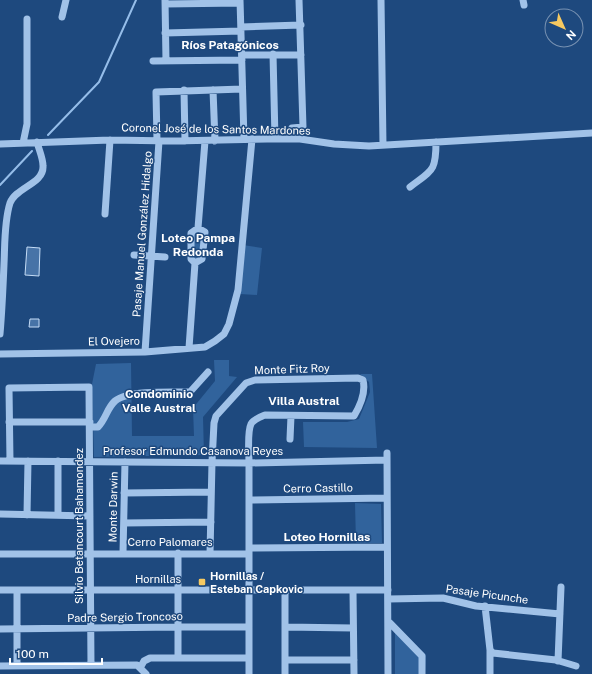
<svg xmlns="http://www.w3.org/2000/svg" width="592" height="674" font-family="'Public Sans',sans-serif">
<rect width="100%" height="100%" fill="#1e497e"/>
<path fill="#31639c" d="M 199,231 L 202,235 L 200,258 L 194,259 L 193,234 Z
M 243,245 L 262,248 L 257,295 L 240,294 Z
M 214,360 L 229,360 L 229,376 L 237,377 L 203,417 L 204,455 L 94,457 L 92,384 L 96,364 L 131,363 L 132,436 L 194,436 L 193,408 L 215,381 Z
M 360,374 L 372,374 L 377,448 L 304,447 L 303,422 L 347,422 L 359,419 L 370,392 L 369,382 Z
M 355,503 L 381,504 L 382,543 L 356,543 Z
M 395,624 L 426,655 L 425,674 L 395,674 Z"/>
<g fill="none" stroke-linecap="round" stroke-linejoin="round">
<path stroke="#95bde9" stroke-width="2" d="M 48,135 L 99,82 L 136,0
M 0,185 L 32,151"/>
</g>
<path fill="#4773a7" stroke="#c5dcf6" d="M 27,247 L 40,248 L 39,276 L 25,275 Z
M 30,319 L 39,319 L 39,327 L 29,327 Z"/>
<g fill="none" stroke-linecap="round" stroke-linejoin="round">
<path stroke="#a1c2e8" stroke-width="7" d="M 165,0 L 166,61
M 240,0 L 244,139
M 381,0 L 383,145
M 523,0 L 524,5
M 165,4 L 240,3
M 62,17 L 66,0
M 241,27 L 301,25
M 165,33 L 241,31
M 273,54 L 275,139
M 242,55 L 301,55
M 153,61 L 242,60
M 184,90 L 185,141
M 213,90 L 215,141
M 292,128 L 303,127 L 299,0
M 157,141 L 156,92 L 242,89
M 23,143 L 27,124 L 27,19
M 0,144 L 110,140 L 173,141 L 267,139 L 300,139 L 334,144 L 369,146 L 592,133
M 410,187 C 432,170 436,172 436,142
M 105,214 L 110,140
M 198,228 L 205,141
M 134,255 L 165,257
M 0,334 C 2,311 3,288 4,264 C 5,245 4,222 10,203 C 16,187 44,184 43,166 C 43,158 39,150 37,142
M 189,348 L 195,263 L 202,259 L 205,232 L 198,228 L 191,233 L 191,259 L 195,263
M 145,352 L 159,141
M 0,354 L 145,352 L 205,347 L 215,341 L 224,334 L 229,324 L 238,290 L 252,139
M 9,422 L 90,422
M 90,427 L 98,427 C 106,419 107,408 115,401 C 128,390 172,392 190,392 L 208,372
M 290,439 L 291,416
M 387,453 L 388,674
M 0,461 L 249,463 L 387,460
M 10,461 L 9,388 L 89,387 L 91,665
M 58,461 L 58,515
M 124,493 L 211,492
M 249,500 L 387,498
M 0,514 L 90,516
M 27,515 L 28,461
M 124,523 L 211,522
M 249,548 L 387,547
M 123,553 L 125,462
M 178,553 L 178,657
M 0,554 L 249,554
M 210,554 L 212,462 L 214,423 L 216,416 L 246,383 L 255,380 L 358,378 L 363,380 C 366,392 360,406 354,416 L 265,415 C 260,417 254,419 251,424 C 247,432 249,453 249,463 L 249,674
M 0,590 L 388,590
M 17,590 L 17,666
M 353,591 L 354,674
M 388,599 L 443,598 L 476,606 L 560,614
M 485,606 L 490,650 L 493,653 L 556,660 L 576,666
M 388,621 L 422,656 L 422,674
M 285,627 L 353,628
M 0,629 L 178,627 L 249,627
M 490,650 L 490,674
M 285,660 L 354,660
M 558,661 L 561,587
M 0,666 L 137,665 L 146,674
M 140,668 L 144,661 L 150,658 L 249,658
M 285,674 L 285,590"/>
</g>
<rect fill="#f6c961" stroke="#1e497e" stroke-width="1.5" x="198" y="578" width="8" height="8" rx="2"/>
<g text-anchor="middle" stroke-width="3" stroke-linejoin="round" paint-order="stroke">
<g font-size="11" fill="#fff" stroke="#1e497e">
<text transform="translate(216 129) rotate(1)" y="4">Coronel José de los Santos Mardones</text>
<text transform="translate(142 234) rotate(-86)" y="4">Pasaje Manuel González Hidalgo</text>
<text transform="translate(114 341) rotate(-1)" y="4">El Ovejero</text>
<text transform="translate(292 369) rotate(-2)" y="4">Monte Fitz Roy</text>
<text x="193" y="455">Profesor Edmundo Casanova Reyes</text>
<text transform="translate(318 488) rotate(-1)" y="4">Cerro Castillo</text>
<text transform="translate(113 507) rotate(-89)" y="4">Monte Darwin</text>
<text transform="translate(79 526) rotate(-90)" y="4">Silvio Betancourt Bahamondez</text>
<text x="170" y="546">Cerro Palomares</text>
<text x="158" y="583">Hornillas</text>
<text transform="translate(487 594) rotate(8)" y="4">Pasaje Picunche</text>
<text transform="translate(125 617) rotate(-1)" y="4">Padre Sergio Troncoso</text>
</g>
<g font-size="11" font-weight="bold" fill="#fff" stroke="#1e497e" text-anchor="start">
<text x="210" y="580">Hornillas /<tspan x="210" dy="13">Esteban Capkovic</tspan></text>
</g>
<g font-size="12" font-weight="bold" fill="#fff" stroke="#1e497e">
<text x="230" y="49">Ríos Patagónicos</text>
<text x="198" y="242">Loteo Pampa<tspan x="198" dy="14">Redonda</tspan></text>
<text x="159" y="398">Condominio<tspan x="159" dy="14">Valle Austral</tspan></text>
<text x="304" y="405">Villa Austral</text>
<text x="327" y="541">Loteo Hornillas</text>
</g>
</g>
<g transform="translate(564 28) rotate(135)"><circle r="19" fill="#1e497e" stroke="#7892b2"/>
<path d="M0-3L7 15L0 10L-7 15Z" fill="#f6c961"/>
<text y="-6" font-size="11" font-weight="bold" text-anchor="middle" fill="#ffffff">N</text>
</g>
<path d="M10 658v6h92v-6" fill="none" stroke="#ffffff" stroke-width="2"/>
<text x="16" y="658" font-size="12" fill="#ffffff" stroke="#1e497e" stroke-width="3" paint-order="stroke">100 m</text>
</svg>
